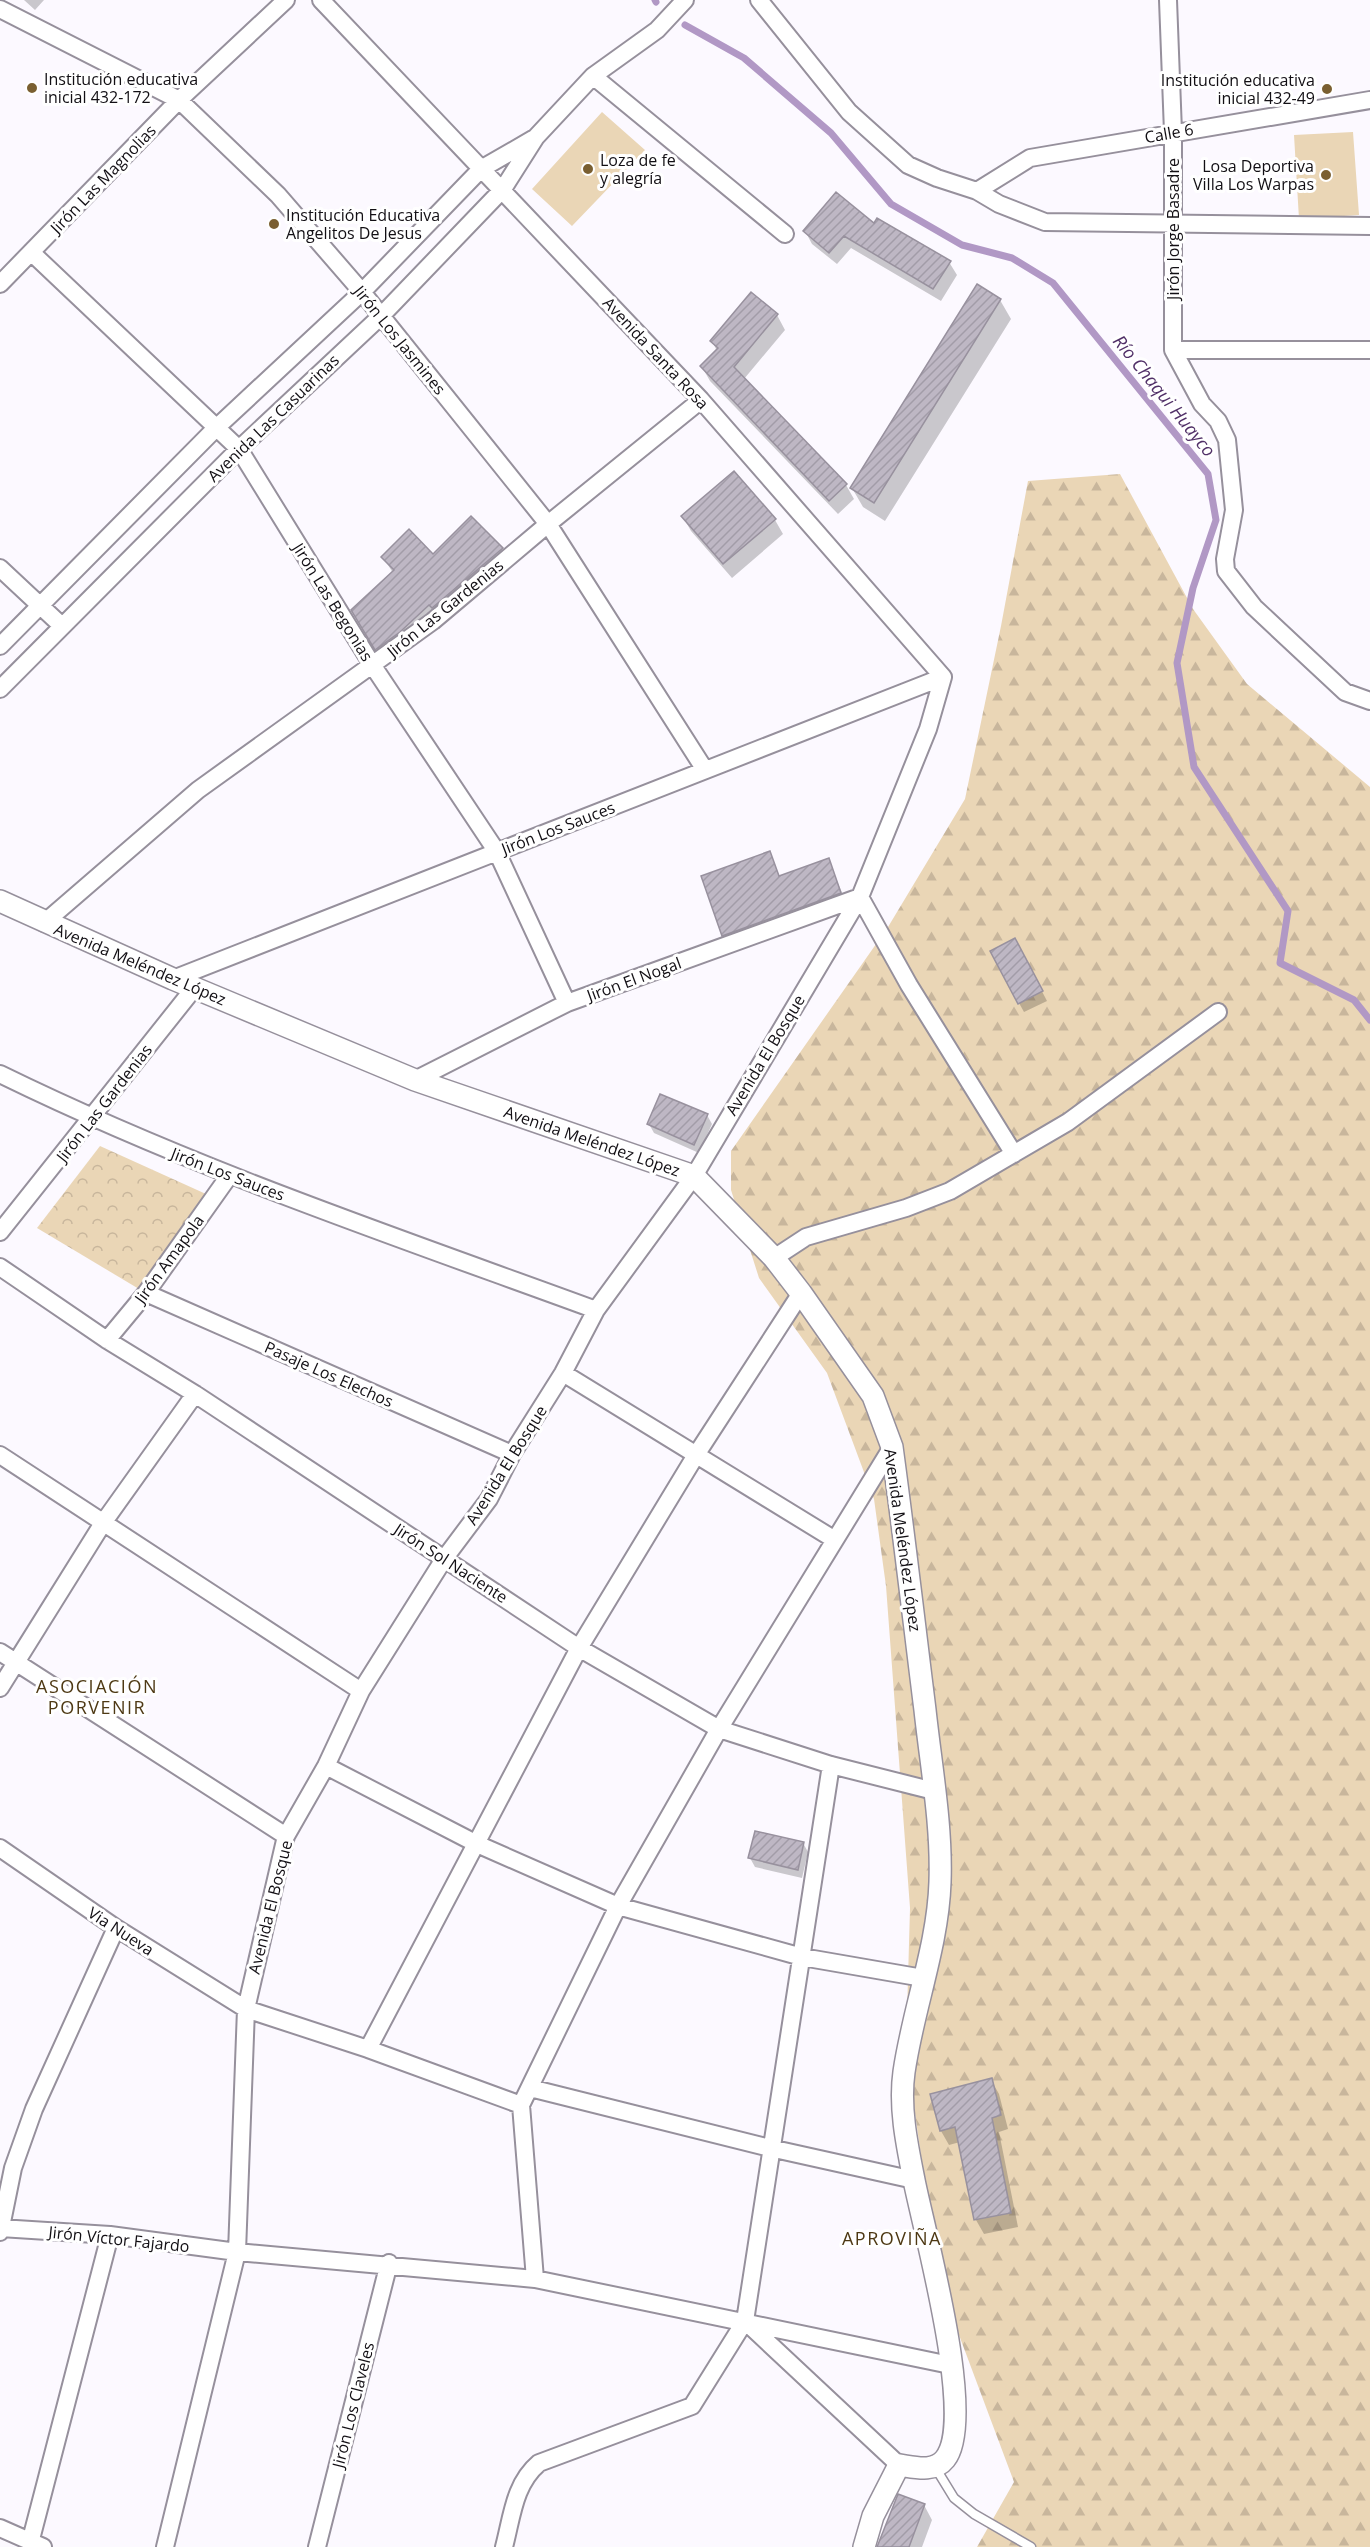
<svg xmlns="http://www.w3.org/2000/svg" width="1370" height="2547" font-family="'Open Sans',sans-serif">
<defs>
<pattern id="forest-firs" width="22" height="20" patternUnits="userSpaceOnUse" patternTransform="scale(1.5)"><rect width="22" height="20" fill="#ead6b6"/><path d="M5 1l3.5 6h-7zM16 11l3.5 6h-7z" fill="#c8b69c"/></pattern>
<pattern id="park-crowns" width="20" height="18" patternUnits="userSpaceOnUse" patternTransform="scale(1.5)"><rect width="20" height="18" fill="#ead6b6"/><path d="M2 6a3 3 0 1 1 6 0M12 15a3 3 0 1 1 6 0" fill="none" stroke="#c8b69c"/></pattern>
<pattern id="building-hatch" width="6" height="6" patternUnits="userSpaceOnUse" patternTransform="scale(1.5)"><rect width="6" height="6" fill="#beb7c4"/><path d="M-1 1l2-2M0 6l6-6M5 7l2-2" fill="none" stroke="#a29ca8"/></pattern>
</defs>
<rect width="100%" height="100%" fill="#fcf9ff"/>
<path fill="url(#forest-firs)" d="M 1120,474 L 1193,609 L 1247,684 L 1370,787 L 1370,2547 L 977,2547 L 1014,2482 L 959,2335 L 925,2184 L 906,2050 L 910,1908 L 886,1586 L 874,1499 L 827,1373 L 759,1278 L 731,1190 L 731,1151 L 888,927 L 965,799 L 1001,626 L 1028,481 Z"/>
<path fill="url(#park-crowns)" d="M 100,1146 L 206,1194 L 139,1289 L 37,1228 Z"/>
<path fill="#ead6b6" d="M 602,112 L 645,150 L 572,226 L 532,189 Z
M 1353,132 L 1359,215 L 1299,219 L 1294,135 Z"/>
<path fill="#0003" d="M 24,0 L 44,0 L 35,10 Z
M 874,225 L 949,262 L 957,275 L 941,301 L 851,248 L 837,264 L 812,244 L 805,231 Z
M 751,294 L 777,315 L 785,330 L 744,379 L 846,485 L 854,499 L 838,514 L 710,381 L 702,367 L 717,351 L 712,341 Z
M 1000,300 L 1011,319 L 885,521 L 863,507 L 852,488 Z
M 683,517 L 775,520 L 783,534 L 732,578 L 691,531 Z
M 471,518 L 502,549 L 510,563 L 385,663 L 361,625 L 393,573 L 383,557 L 433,556 Z
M 769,853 L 780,877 L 828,860 L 847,904 L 731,947 L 724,935 Z
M 1020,949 L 1047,1001 L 1024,1012 L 1019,1003 Z
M 707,1115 L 712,1124 L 699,1153 L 654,1133 L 649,1124 Z
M 803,1843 L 808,1852 L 802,1878 L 755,1867 L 750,1858 Z
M 991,2080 L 999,2094 L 1008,2129 L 999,2132 L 1018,2227 L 984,2234 L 976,2220 L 960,2142 L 949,2145 L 941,2131 Z
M 924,2505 L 932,2520 L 922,2547 L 879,2547 Z"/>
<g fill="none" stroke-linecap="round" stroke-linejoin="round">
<path stroke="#b198c5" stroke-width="7" d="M 655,0 L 656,2
M 685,25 L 744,58 L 831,133 L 891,204 L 962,245 L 1012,258 L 1053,283 L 1208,474 L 1216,520 L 1193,588 L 1177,663 L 1194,767 L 1288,911 L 1280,963 L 1354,1000 L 1370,1020"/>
</g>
<path fill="url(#building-hatch)" stroke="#98919e" stroke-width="1.5" d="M 836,192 L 874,223 L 877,218 L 951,261 L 933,289 L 844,236 L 829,253 L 803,231 Z
M 977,284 L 1001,299 L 874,503 L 850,488 Z
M 751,292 L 778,314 L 734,367 L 847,484 L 829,501 L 700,366 L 718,348 L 710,341 Z
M 734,471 L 776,519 L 723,564 L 681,516 Z
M 471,516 L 503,548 L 432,608 L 429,605 L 400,632 L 375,650 L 351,610 L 394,570 L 381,557 L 409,529 L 433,554 Z
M 770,851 L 779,876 L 829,858 L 841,893 L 722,936 L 701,876 Z
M 1015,938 L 1043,991 L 1018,1004 L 990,951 Z
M 660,1094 L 708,1114 L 694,1145 L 647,1124 Z
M 755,1831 L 804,1842 L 798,1870 L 748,1858 Z
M 992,2078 L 1001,2115 L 992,2118 L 1011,2213 L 974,2220 L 955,2127 L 940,2131 L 930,2094 Z
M 898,2494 L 925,2504 L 909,2547 L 877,2547 Z"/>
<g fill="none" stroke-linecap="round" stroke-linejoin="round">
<defs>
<path id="service" d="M 935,2467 L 954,2498 L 974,2514 L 1031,2547"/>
<path id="minor" d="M 759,0 L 849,112 L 908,165 L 937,178 L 977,191 L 999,204 L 1045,222 L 1370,226
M 1168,0 L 1173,132 L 1173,350 L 1202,404 L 1218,421 L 1227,440 L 1234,510 L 1225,559 L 1226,571 L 1254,607 L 1345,692 L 1370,701
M 0,9 L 179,100 L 278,195 L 362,292 L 548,524 L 705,770
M 593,76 L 785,234
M 977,191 L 1030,158 L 1370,100
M 32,253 L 239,449 L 373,666 L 497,852 L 567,1003
M 0,284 L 179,100 L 286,0
M 1173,350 L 1370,350
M 0,568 L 62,626
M 0,646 L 216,428 L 362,292 L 481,169 L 533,139
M 0,689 L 239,449 L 381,316 L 503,189 L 536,137 L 593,76 L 657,30 L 685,0
M 44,923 L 198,790 L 433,621 L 548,524 L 701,400
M 173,979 L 943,677
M 0,1074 C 194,1169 394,1236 596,1310
M 415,1080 L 567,1003 L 860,897 L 909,985 L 1014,1154
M 0,1232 L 195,987
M 774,1258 L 806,1237 L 906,1208 L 950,1191 L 1068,1122 L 1218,1012
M 0,1267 L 107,1340 L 195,1394 L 579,1648 L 719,1729 L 831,1765 L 934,1791
M 146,1293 L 512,1454
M 107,1340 L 146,1293 L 229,1176
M 563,1373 L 835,1540
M 0,1455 L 361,1691
M 0,1652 L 286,1836
M 0,1688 L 103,1523 L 195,1394
M 326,1766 L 477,1844 L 618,1906 L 802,1957 L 923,1978
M 0,1848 L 116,1928 L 246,2009 L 368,2049 L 521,2105
M 368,2049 L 579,1648 L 696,1455 L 801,1293
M 530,2088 L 770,2148 L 914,2180
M 0,2228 L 110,2235 L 237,2252 L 535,2279 L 950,2365
M 0,2232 L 13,2168 L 34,2109 L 116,1928
M 535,2279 L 521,2105 L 618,1906 L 719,1729 L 892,1447
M 746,2322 L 899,2465
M 0,2528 L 43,2547
M 29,2547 L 110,2235
M 165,2547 L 237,2252 L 246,2009 L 286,1836 L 326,1766 L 361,1691 L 444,1559 L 489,1499 L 512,1454 L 563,1373 L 596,1310 L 694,1176 L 860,897 L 928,729 L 943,677 L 701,400 L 321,0
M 317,2547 L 389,2263
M 504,2547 C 512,2517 514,2484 539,2463 L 692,2406 L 745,2321 L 831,1765"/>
<path id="tertiary" d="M 0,901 L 173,979 L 415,1080 L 694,1176 L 774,1258 L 801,1293 L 873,1396 L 892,1447 C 904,1535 914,1622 925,1710 C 931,1766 942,1825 940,1882 C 938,1946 913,2009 904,2072 C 899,2107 907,2145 914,2180 C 924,2231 977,2420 945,2459 C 934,2473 914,2467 899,2465 L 873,2516 L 864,2547"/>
</defs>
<use href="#service" stroke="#96909c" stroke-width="11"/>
<use href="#minor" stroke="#96909c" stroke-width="20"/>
<use href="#tertiary" stroke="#96909c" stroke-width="24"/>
<use href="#service" stroke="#fff" stroke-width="8"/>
<use href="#minor" stroke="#fff" stroke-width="16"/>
<use href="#tertiary" stroke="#fff" stroke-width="21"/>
</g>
<g fill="#7a5f31" stroke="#fff" stroke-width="2">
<circle cx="32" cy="88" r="6"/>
<circle cx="1327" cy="89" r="6"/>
<circle cx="588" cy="169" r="6"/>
<circle cx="1326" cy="175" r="6"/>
<circle cx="274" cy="224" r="6"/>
</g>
<g text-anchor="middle" stroke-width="6" stroke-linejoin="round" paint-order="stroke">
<g font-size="16" fill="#120f14" stroke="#fff" text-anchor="start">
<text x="44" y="85">Institución educativa<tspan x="44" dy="18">inicial 432-172</tspan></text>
<text x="1315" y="86" text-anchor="end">Institución educativa<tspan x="1315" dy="18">inicial 432-49</tspan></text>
<text x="600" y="166">Loza de fe<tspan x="600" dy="18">y alegría</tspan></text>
<text x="1314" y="172" text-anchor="end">Losa Deportiva<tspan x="1314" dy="18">Villa Los Warpas</tspan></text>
<text x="286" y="221">Institución Educativa<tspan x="286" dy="18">Angelitos De Jesus</tspan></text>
</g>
<g font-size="16" fill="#120f14" stroke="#fff">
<text transform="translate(1169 133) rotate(-10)" y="6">Calle 6</text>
<text transform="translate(103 179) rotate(-46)" y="6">Jirón Las Magnolias</text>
<text transform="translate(1173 229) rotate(-90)" y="6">Jirón Jorge Basadre</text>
<text transform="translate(400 340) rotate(51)" y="6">Jirón Los Jasmines</text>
<text transform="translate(656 353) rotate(47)" y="6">Avenida Santa Rosa</text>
<text transform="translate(273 418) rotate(-44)" y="6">Avenida Las Casuarinas</text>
<text transform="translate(333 602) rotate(58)" y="6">Jirón Las Begonias</text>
<text transform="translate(445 608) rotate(-39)" y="6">Jirón Las Gardenias</text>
<text transform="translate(558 828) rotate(-21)" y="6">Jirón Los Sauces</text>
<text transform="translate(140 964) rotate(23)" y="6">Avenida Meléndez López</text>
<text transform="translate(634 979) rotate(-20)" y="6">Jirón El Nogal</text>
<text transform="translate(765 1055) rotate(-59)" y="6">Avenida El Bosque</text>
<text transform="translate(104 1103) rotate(-52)" y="6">Jirón Las Gardenias</text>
<text transform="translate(592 1141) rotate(19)" y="6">Avenida Meléndez López</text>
<text transform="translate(228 1174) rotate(21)" y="6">Jirón Los Sauces</text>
<text transform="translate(169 1259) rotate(-54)" y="6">Jirón Amapola</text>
<text transform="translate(329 1374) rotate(24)" y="6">Pasaje Los Elechos</text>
<text transform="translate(506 1465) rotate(-58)" y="6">Avenida El Bosque</text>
<text transform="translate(903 1540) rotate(82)" y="6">Avenida Meléndez López</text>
<text transform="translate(451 1563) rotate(33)" y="6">Jirón Sol Naciente</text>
<text transform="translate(270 1907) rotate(-76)" y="6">Avenida El Bosque</text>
<text transform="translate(121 1931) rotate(33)" y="6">Via Nueva</text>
<text transform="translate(119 2239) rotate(6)" y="6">Jirón Víctor Fajardo</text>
<text transform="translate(353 2405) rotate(-76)" y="6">Jirón Los Claveles</text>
</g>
<g font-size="18" font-style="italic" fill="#513068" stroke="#fff">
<text transform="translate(1164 396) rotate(51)" y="6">Río Chaqui Huayco</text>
</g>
<g font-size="18" letter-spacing="1.5" fill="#4e3914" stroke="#fff">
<text x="97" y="1693">ASOCIACIÓN<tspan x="97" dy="21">PORVENIR</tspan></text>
<text x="892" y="2245">APROVIÑA</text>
</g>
</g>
</svg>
